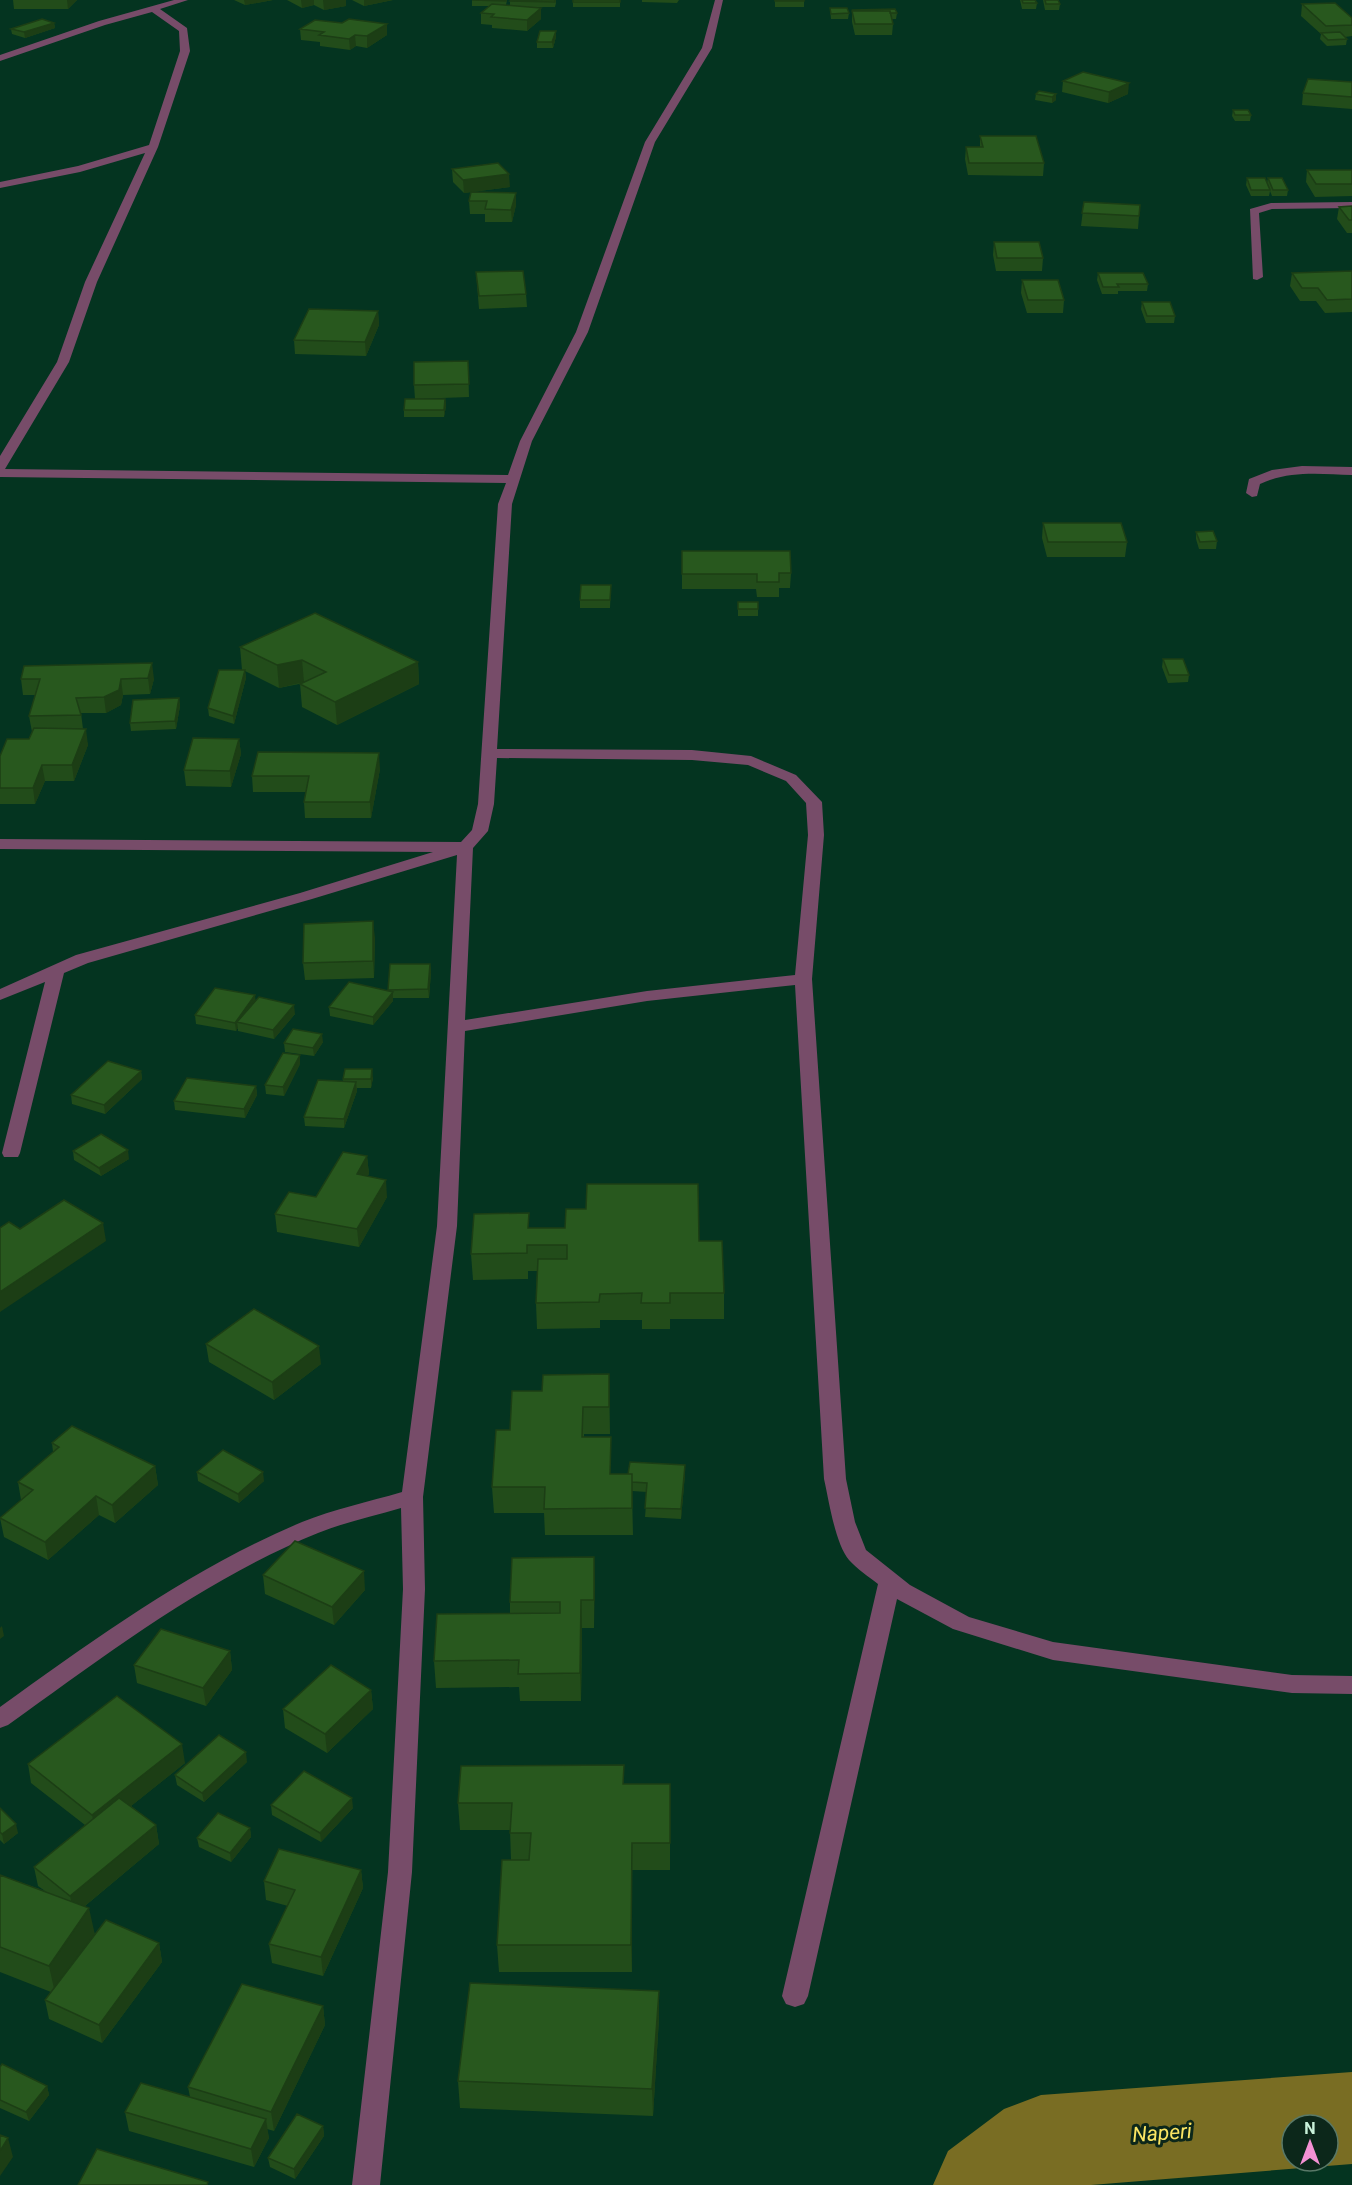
<svg xmlns="http://www.w3.org/2000/svg" width="1352" height="2185" font-family="Roboto,sans-serif">
<rect width="100%" height="100%" fill="#043420"/>
<g fill="none" stroke-linecap="round" stroke-linejoin="round">
<path fill="#796d23" fill-rule="evenodd" d="M 1352,2072 L 1352,2164 L 1091,2185 L 933,2185 L 948,2151 L 1004,2109 L 1041,2095 ZM 1292,2125 L 1328,2125 L 1328,2161 L 1292,2161 Z"/>
<path fill="#774c69" fill-rule="evenodd" d="M 174,0 L 188,0 L 160,9 L 187,28 L 190,51 L 158,147 L 97,282 L 69,362 L 5,469 L 508,475 L 520,441 L 576,332 L 645,142 L 702,48 L 715,0 L 723,0 L 712,48 L 655,142 L 588,332 L 532,441 L 512,504 L 497,749 L 692,750 L 751,756 L 796,775 L 822,802 L 824,835 L 812,979 L 846,1479 L 855,1522 L 866,1550 L 910,1585 L 969,1617 L 1053,1642 L 1292,1675 L 1352,1676 L 1352,1694 L 1292,1693 L 1053,1660 L 953,1629 L 897,1599 L 808,1996 L 804,2004 L 795,2007 L 786,2004 L 782,1996 L 878,1584 C 869,1577 857,1569 849,1560 C 835,1543 829,1501 824,1479 L 795,985 L 647,1001 L 465,1031 L 457,1226 L 423,1497 L 425,1589 L 412,1872 L 380,2185 L 352,2185 L 388,1872 L 403,1589 L 401,1508 C 374,1516 345,1522 318,1533 C 205,1579 107,1654 8,1725 L 0,1728 L 0,1707 C 96,1638 192,1568 302,1522 C 334,1509 368,1502 402,1492 L 437,1226 L 457,855 L 312,899 L 88,963 L 64,973 L 20,1153 L 18,1157 L 4,1157 L 2,1153 L 45,982 L 0,1000 L 0,989 L 76,955 L 300,893 L 433,852 L 0,849 L 0,839 L 461,842 L 472,830 L 478,804 L 498,504 L 506,483 L 0,477 L 0,456 L 57,362 L 85,282 L 145,153 L 80,172 L 0,188 L 0,182 L 78,166 L 149,145 L 180,51 L 179,31 L 152,12 L 105,25 L 0,61 L 0,55 L 99,21 ZM 497,758 L 692,760 L 748,765 L 786,781 L 806,803 L 808,835 L 795,975 L 647,991 L 465,1020 L 473,848 L 488,831 L 494,804 Z
M 1352,202 L 1352,208 L 1272,209 L 1259,213 L 1263,277 L 1257,280 L 1253,279 L 1250,209 L 1271,203 Z
M 1302,466 L 1352,467 L 1352,475 C 1321,474 1289,470 1260,484 L 1257,496 L 1252,497 L 1246,493 L 1249,479 L 1272,470 Z"/>
</g>
<path fill="#224c1a" d="M 13,0 L 77,0 L 68,9 L 14,9 Z
M 234,0 L 273,0 L 245,5 Z
M 287,0 L 346,0 L 346,6 L 324,10 L 314,5 L 302,8 Z
M 352,0 L 393,0 L 364,6 Z
M 472,0 L 507,0 L 506,5 L 510,5 L 510,1 L 556,0 L 556,3 L 555,7 L 530,7 L 541,19 L 527,31 L 492,28 L 492,25 L 481,24 L 481,13 L 489,6 L 472,6 Z
M 573,0 L 620,0 L 620,7 L 573,7 Z
M 642,0 L 679,0 L 677,3 L 642,2 Z
M 775,0 L 804,0 L 804,7 L 775,7 Z
M 1020,0 L 1035,0 L 1037,3 L 1036,9 L 1022,9 Z
M 1043,0 L 1058,0 L 1060,4 L 1059,10 L 1045,10 Z
M 1302,4 L 1352,18 L 1352,36 L 1345,37 L 1347,39 L 1346,45 L 1327,46 L 1320,39 L 1321,34 L 1301,16 Z
M 830,8 L 849,13 L 848,19 L 831,19 Z
M 852,11 L 897,13 L 896,19 L 892,19 L 893,24 L 892,35 L 855,35 L 852,22 Z
M 54,23 L 55,28 L 25,38 L 12,34 L 11,29 Z
M 342,23 L 387,24 L 387,35 L 367,48 L 356,46 L 350,50 L 320,46 L 320,42 L 301,40 L 300,29 Z
M 556,37 L 553,48 L 537,48 L 537,42 Z
M 1063,81 L 1128,94 L 1108,103 L 1062,92 Z
M 1352,82 L 1352,109 L 1302,105 L 1303,93 Z
M 1036,94 L 1056,94 L 1056,100 L 1052,103 L 1035,100 Z
M 1233,110 L 1251,115 L 1250,121 L 1235,121 L 1232,116 Z
M 980,136 L 1044,163 L 1043,176 L 968,175 L 965,159 L 966,147 L 980,147 Z
M 452,169 L 510,187 L 464,193 L 453,182 Z
M 1307,170 L 1352,170 L 1352,196 L 1315,197 L 1306,182 Z
M 1247,178 L 1267,183 L 1268,178 L 1288,190 L 1287,196 L 1272,196 L 1270,191 L 1269,196 L 1251,196 L 1246,185 Z
M 516,193 L 516,205 L 512,222 L 485,222 L 485,214 L 470,214 L 469,201 Z
M 1084,202 L 1139,216 L 1138,229 L 1081,226 Z
M 1352,206 L 1352,233 L 1347,233 L 1337,219 L 1339,207 Z
M 994,242 L 1043,258 L 1042,271 L 996,271 L 993,255 Z
M 1352,271 L 1352,312 L 1325,313 L 1316,301 L 1300,301 L 1290,286 L 1292,273 Z
M 476,272 L 526,294 L 527,307 L 479,309 Z
M 1098,273 L 1148,284 L 1147,291 L 1118,291 L 1118,294 L 1102,294 L 1097,280 Z
M 1022,280 L 1064,300 L 1063,313 L 1027,313 L 1021,293 Z
M 1142,302 L 1175,316 L 1174,323 L 1146,323 L 1141,309 Z
M 378,311 L 379,325 L 366,356 L 295,354 L 294,340 Z
M 468,361 L 469,397 L 415,399 L 414,385 Z
M 445,399 L 446,406 L 444,417 L 404,417 L 404,410 Z
M 1043,523 L 1127,542 L 1125,557 L 1047,557 L 1042,538 Z
M 1196,532 L 1217,541 L 1216,549 L 1199,549 L 1196,539 Z
M 682,551 L 791,573 L 790,588 L 779,588 L 779,597 L 757,597 L 756,589 L 682,589 Z
M 611,585 L 610,608 L 580,608 L 580,600 Z
M 738,602 L 758,609 L 758,616 L 738,616 Z
M 240,647 L 418,662 L 419,684 L 337,725 L 302,707 L 300,684 L 304,683 L 279,688 L 245,671 L 246,678 L 234,724 L 209,716 L 208,708 L 244,670 L 242,670 Z
M 1163,659 L 1189,675 L 1188,682 L 1168,683 L 1162,667 Z
M 21,679 L 154,679 L 150,694 L 123,695 L 121,705 L 106,713 L 81,713 L 83,729 L 88,745 L 74,781 L 45,781 L 35,804 L 0,804 L 0,756 L 29,739 L 32,732 L 29,716 L 35,695 L 23,695 Z
M 179,698 L 180,706 L 176,729 L 131,731 L 130,723 Z
M 239,739 L 241,754 L 231,787 L 186,786 L 184,770 Z
M 380,769 L 371,818 L 305,818 L 304,802 L 306,792 L 253,792 L 252,776 Z
M 375,938 L 374,978 L 305,980 L 303,963 Z
M 430,964 L 431,972 L 429,998 L 393,998 L 393,1001 L 373,1025 L 330,1016 L 329,1007 L 388,991 L 388,990 Z
M 295,1014 L 274,1039 L 238,1031 L 238,1028 L 236,1031 L 196,1024 L 195,1015 Z
M 323,1042 L 314,1056 L 285,1052 L 284,1043 Z
M 300,1064 L 284,1096 L 266,1094 L 265,1085 Z
M 141,1071 L 142,1079 L 105,1114 L 72,1104 L 71,1095 Z
M 373,1078 L 371,1088 L 357,1088 L 357,1091 L 344,1128 L 305,1126 L 304,1117 L 343,1081 L 343,1079 Z
M 256,1086 L 257,1095 L 245,1118 L 175,1110 L 174,1101 Z
M 73,1151 L 129,1159 L 101,1176 L 74,1160 Z
M 367,1156 L 369,1174 L 367,1176 L 387,1197 L 359,1247 L 277,1232 L 275,1214 L 316,1197 Z
M 529,1228 L 699,1241 L 724,1293 L 724,1319 L 670,1319 L 670,1329 L 642,1329 L 642,1320 L 600,1320 L 600,1328 L 537,1329 L 536,1303 L 537,1271 L 528,1271 L 528,1279 L 473,1280 L 471,1254 Z
M 206,1344 L 321,1364 L 274,1400 L 209,1362 Z
M 609,1374 L 610,1434 L 584,1434 L 584,1437 L 611,1474 L 685,1474 L 681,1519 L 645,1517 L 647,1492 L 632,1491 L 633,1535 L 545,1535 L 544,1513 L 494,1513 L 492,1487 L 510,1430 L 542,1391 Z
M 52,1443 L 155,1466 L 158,1485 L 115,1523 L 99,1515 L 48,1560 L 4,1537 L 0,1518 L 21,1500 L 18,1482 L 53,1452 Z
M 197,1472 L 264,1481 L 239,1503 L 198,1481 Z
M 594,1557 L 594,1628 L 582,1628 L 581,1701 L 520,1701 L 519,1687 L 436,1688 L 434,1661 L 510,1613 L 510,1602 Z
M 263,1575 L 365,1590 L 334,1625 L 265,1594 Z
M 230,1651 L 232,1670 L 206,1706 L 137,1683 L 134,1665 Z
M 371,1690 L 373,1709 L 327,1753 L 285,1728 L 283,1709 Z
M 247,1762 L 204,1802 L 177,1785 L 175,1775 Z
M 185,1763 L 131,1806 L 156,1825 L 159,1844 L 85,1906 L 95,1935 L 159,1943 L 162,1962 L 102,2043 L 49,2019 L 45,2000 L 51,1992 L 0,1972 L 0,1875 L 45,1891 L 38,1886 L 34,1867 L 85,1825 L 31,1783 L 28,1764 Z
M 624,1784 L 670,1784 L 670,1870 L 632,1870 L 632,1972 L 499,1972 L 497,1945 L 511,1860 L 510,1830 L 460,1830 L 458,1803 Z
M 271,1805 L 353,1808 L 321,1842 L 272,1815 Z
M 0,1808 L 18,1833 L 4,1844 L 0,1840 Z
M 250,1828 L 251,1837 L 231,1862 L 199,1847 L 197,1838 Z
M 361,1870 L 363,1888 L 323,1976 L 272,1963 L 269,1944 L 288,1906 L 266,1900 L 264,1881 Z
M 659,1991 L 659,2018 L 653,2116 L 460,2108 L 458,2081 Z
M 323,2006 L 325,2025 L 274,2131 L 267,2129 L 269,2138 L 254,2167 L 129,2131 L 125,2112 L 190,2097 L 188,2087 Z
M 0,2067 L 47,2086 L 49,2095 L 29,2121 L 0,2108 Z
M 323,2126 L 324,2136 L 295,2179 L 270,2167 L 268,2158 Z"/>
<path fill="#1c3e15" d="M 67,0 L 77,0 L 68,9 Z
M 244,0 L 273,0 L 245,5 Z
M 301,0 L 314,0 L 314,5 L 302,8 Z
M 323,0 L 346,0 L 346,6 L 324,10 Z
M 364,0 L 393,0 L 364,6 Z
M 541,8 L 541,19 L 527,31 L 527,20 Z
M 54,23 L 55,28 L 25,38 L 24,32 Z
M 387,24 L 387,35 L 367,48 L 367,36 Z
M 556,31 L 556,37 L 553,48 L 552,42 Z
M 355,35 L 356,46 L 350,50 L 349,39 Z
M 1129,83 L 1128,94 L 1108,103 L 1109,92 Z
M 1056,94 L 1056,100 L 1052,103 L 1052,97 Z
M 509,174 L 510,187 L 464,193 L 463,180 Z
M 516,193 L 516,205 L 512,222 L 511,210 Z
M 378,311 L 379,325 L 366,356 L 365,342 Z
M 445,399 L 446,406 L 444,417 L 444,410 Z
M 302,660 L 304,682 L 279,688 L 277,665 Z
M 418,662 L 419,684 L 337,725 L 335,702 Z
M 152,663 L 154,679 L 150,694 L 148,678 Z
M 245,670 L 246,678 L 234,724 L 233,716 Z
M 121,679 L 123,695 L 121,705 L 106,713 L 104,697 Z
M 179,698 L 180,706 L 176,729 L 175,721 Z
M 86,729 L 88,745 L 74,781 L 72,765 Z
M 239,739 L 241,754 L 231,787 L 230,771 Z
M 379,753 L 380,769 L 371,818 L 370,802 Z
M 42,765 L 45,781 L 35,804 L 33,788 Z
M 373,921 L 375,938 L 374,978 L 373,961 Z
M 430,964 L 431,972 L 429,998 L 428,989 Z
M 393,992 L 393,1001 L 373,1025 L 373,1017 Z
M 255,995 L 256,1004 L 237,1022 L 238,1028 L 236,1031 L 235,1023 Z
M 294,1005 L 295,1014 L 274,1039 L 273,1030 Z
M 322,1034 L 323,1042 L 314,1056 L 313,1048 Z
M 300,1055 L 300,1064 L 284,1096 L 283,1087 Z
M 372,1069 L 373,1078 L 371,1088 L 371,1079 Z
M 141,1071 L 142,1079 L 105,1114 L 104,1105 Z
M 356,1082 L 357,1091 L 344,1128 L 344,1119 Z
M 256,1086 L 257,1095 L 245,1118 L 244,1109 Z
M 128,1150 L 129,1159 L 101,1176 L 99,1168 Z
M 367,1156 L 369,1174 L 358,1192 L 357,1174 Z
M 386,1180 L 387,1197 L 359,1247 L 357,1229 Z
M 103,1223 L 106,1241 L 0,1312 L 0,1292 Z
M 319,1346 L 321,1364 L 274,1400 L 272,1382 Z
M 685,1465 L 685,1474 L 681,1519 L 681,1509 Z
M 155,1466 L 158,1485 L 115,1523 L 112,1505 Z
M 263,1472 L 264,1481 L 239,1503 L 238,1494 Z
M 96,1496 L 99,1515 L 48,1560 L 45,1542 Z
M 594,1557 L 595,1585 L 594,1628 Z
M 364,1571 L 365,1590 L 334,1625 L 332,1607 Z
M 581,1600 L 582,1628 L 581,1701 L 580,1673 Z
M 2,1626 L 4,1636 L 0,1639 L 0,1628 Z
M 230,1651 L 232,1670 L 206,1706 L 203,1688 Z
M 371,1690 L 373,1709 L 327,1753 L 325,1734 Z
M 182,1744 L 185,1763 L 96,1834 L 92,1815 Z
M 246,1752 L 247,1762 L 204,1802 L 202,1793 Z
M 352,1798 L 353,1808 L 321,1842 L 320,1833 Z
M 16,1824 L 18,1833 L 4,1844 L 2,1834 Z
M 156,1825 L 159,1844 L 74,1915 L 70,1896 Z
M 250,1828 L 251,1837 L 231,1862 L 230,1853 Z
M 632,1843 L 632,1972 L 631,1945 Z
M 361,1870 L 363,1888 L 323,1976 L 321,1957 Z
M 89,1908 L 95,1935 L 55,1993 L 49,1966 Z
M 159,1943 L 162,1962 L 102,2043 L 99,2025 Z
M 659,1991 L 659,2018 L 653,2116 L 652,2089 Z
M 323,2006 L 325,2025 L 274,2131 L 271,2112 Z
M 47,2086 L 49,2095 L 29,2121 L 26,2112 Z
M 266,2119 L 269,2138 L 254,2167 L 251,2149 Z
M 323,2126 L 324,2136 L 295,2179 L 294,2169 Z
M 8,2138 L 13,2157 L 0,2176 L 0,2151 Z"/>
<path fill="#28581e" stroke="#1c3e15" stroke-width="1.5" d="M 472,0 L 506,0 L 506,1 Z
M 511,0 L 555,0 L 555,2 L 510,1 Z
M 573,0 L 620,0 L 620,2 L 573,2 Z
M 775,0 L 804,0 L 804,1 L 775,1 Z
M 1022,0 L 1035,0 L 1037,3 L 1023,3 Z
M 1045,0 L 1058,0 L 1060,4 L 1046,4 Z
M 1335,3 L 1352,18 L 1352,25 L 1326,26 L 1302,4 Z
M 492,4 L 541,8 L 527,20 L 491,17 L 494,14 L 481,13 Z
M 830,8 L 847,8 L 849,13 L 831,14 Z
M 895,9 L 897,13 L 890,13 L 890,11 L 854,11 L 853,10 Z
M 852,11 L 890,11 L 893,24 L 855,24 Z
M 42,19 L 54,23 L 24,32 L 11,29 Z
M 349,19 L 387,24 L 367,36 L 355,35 L 349,39 L 319,35 L 324,32 L 300,29 L 315,20 L 342,23 Z
M 540,31 L 556,31 L 552,42 L 537,42 Z
M 1340,32 L 1347,39 L 1328,40 L 1321,33 Z
M 1083,72 L 1129,83 L 1109,92 L 1063,81 Z
M 1308,79 L 1352,82 L 1352,97 L 1303,93 Z
M 1039,91 L 1056,94 L 1052,97 L 1036,94 Z
M 1233,110 L 1248,110 L 1251,115 L 1235,115 Z
M 980,136 L 1036,136 L 1044,163 L 969,163 L 966,147 L 983,147 Z
M 498,163 L 509,174 L 463,180 L 452,169 Z
M 1307,170 L 1352,170 L 1352,184 L 1316,184 Z
M 1247,178 L 1265,178 L 1270,190 L 1251,190 Z
M 1268,178 L 1282,178 L 1288,190 L 1273,190 Z
M 471,192 L 516,193 L 511,210 L 485,209 L 487,201 L 469,201 Z
M 1084,202 L 1140,205 L 1139,216 L 1082,213 Z
M 1352,206 L 1352,220 L 1349,220 L 1339,207 Z
M 994,242 L 1039,242 L 1043,258 L 997,258 Z
M 523,271 L 526,294 L 479,296 L 476,272 Z
M 1352,271 L 1352,299 L 1327,300 L 1318,288 L 1302,288 L 1292,273 Z
M 1098,273 L 1143,273 L 1148,284 L 1117,284 L 1119,287 L 1103,287 Z
M 1022,280 L 1058,280 L 1064,300 L 1028,300 Z
M 1142,302 L 1170,302 L 1175,316 L 1147,316 Z
M 309,309 L 378,311 L 365,342 L 294,340 Z
M 468,361 L 469,384 L 414,385 L 414,362 Z
M 405,399 L 445,399 L 444,410 L 404,410 Z
M 1043,523 L 1121,523 L 1127,542 L 1048,542 Z
M 1213,531 L 1217,541 L 1200,542 L 1196,532 Z
M 682,551 L 790,551 L 791,573 L 779,573 L 779,582 L 757,582 L 757,574 L 682,574 Z
M 581,585 L 611,585 L 610,600 L 580,600 Z
M 738,602 L 758,602 L 758,609 L 738,609 Z
M 315,613 L 418,662 L 335,702 L 300,684 L 326,672 L 302,660 L 277,665 L 240,647 Z
M 1163,659 L 1183,659 L 1189,675 L 1169,675 Z
M 152,663 L 148,678 L 121,679 L 119,690 L 104,697 L 76,698 L 81,715 L 29,716 L 40,679 L 21,679 L 24,666 Z
M 219,670 L 245,670 L 233,716 L 208,708 Z
M 179,698 L 175,721 L 130,723 L 133,700 Z
M 34,728 L 86,729 L 72,765 L 42,765 L 33,788 L 0,788 L 0,756 L 7,739 L 29,739 Z
M 193,738 L 239,739 L 230,771 L 184,770 Z
M 258,752 L 379,753 L 370,802 L 304,802 L 309,776 L 252,776 Z
M 373,921 L 373,961 L 303,963 L 304,924 Z
M 390,964 L 430,964 L 428,989 L 388,990 Z
M 349,982 L 393,992 L 373,1017 L 329,1007 Z
M 215,988 L 255,995 L 235,1023 L 195,1015 Z
M 259,997 L 294,1005 L 273,1030 L 237,1022 Z
M 293,1029 L 322,1034 L 313,1048 L 284,1043 Z
M 283,1053 L 300,1055 L 283,1087 L 265,1085 Z
M 108,1061 L 141,1071 L 104,1105 L 71,1095 Z
M 345,1069 L 372,1069 L 371,1079 L 343,1079 Z
M 187,1078 L 256,1086 L 244,1109 L 174,1101 Z
M 318,1080 L 356,1082 L 344,1119 L 304,1117 Z
M 101,1134 L 128,1150 L 99,1168 L 73,1151 Z
M 343,1152 L 367,1156 L 357,1174 L 386,1180 L 357,1229 L 275,1214 L 289,1192 L 316,1197 Z
M 587,1184 L 698,1184 L 699,1241 L 722,1241 L 724,1293 L 670,1293 L 670,1303 L 641,1303 L 642,1293 L 600,1294 L 599,1302 L 536,1303 L 538,1259 L 567,1259 L 567,1245 L 527,1245 L 527,1253 L 471,1254 L 474,1214 L 529,1213 L 528,1228 L 565,1228 L 566,1209 L 586,1209 Z
M 64,1200 L 103,1223 L 0,1292 L 0,1228 L 9,1222 L 20,1229 Z
M 254,1309 L 319,1346 L 272,1382 L 206,1344 Z
M 609,1374 L 609,1407 L 583,1407 L 582,1437 L 611,1437 L 610,1474 L 632,1474 L 632,1508 L 544,1509 L 545,1487 L 492,1487 L 496,1430 L 510,1430 L 512,1391 L 542,1391 L 543,1375 Z
M 72,1426 L 155,1466 L 112,1505 L 96,1496 L 45,1542 L 0,1518 L 33,1490 L 18,1482 L 59,1447 L 52,1443 Z
M 223,1450 L 263,1472 L 238,1494 L 197,1472 Z
M 630,1462 L 685,1465 L 681,1509 L 645,1508 L 647,1483 L 632,1482 L 632,1474 L 628,1474 Z
M 295,1541 L 364,1571 L 332,1607 L 263,1575 Z
M 594,1557 L 594,1600 L 581,1600 L 580,1673 L 518,1674 L 519,1660 L 434,1661 L 437,1614 L 560,1613 L 560,1602 L 510,1602 L 512,1558 Z
M 161,1629 L 230,1651 L 203,1688 L 134,1665 Z
M 331,1665 L 371,1690 L 325,1734 L 283,1709 Z
M 117,1696 L 182,1744 L 92,1815 L 28,1764 Z
M 219,1735 L 246,1752 L 202,1793 L 175,1775 Z
M 624,1765 L 623,1784 L 670,1784 L 670,1843 L 632,1843 L 631,1945 L 497,1945 L 502,1860 L 529,1860 L 531,1833 L 510,1833 L 512,1803 L 458,1803 L 461,1766 Z
M 304,1771 L 352,1798 L 320,1833 L 271,1805 Z
M 119,1798 L 156,1825 L 70,1896 L 34,1867 Z
M 0,1808 L 16,1824 L 2,1834 L 0,1832 Z
M 218,1813 L 250,1828 L 230,1853 L 197,1838 Z
M 279,1849 L 361,1870 L 321,1957 L 269,1944 L 295,1890 L 264,1881 Z
M 0,1875 L 89,1908 L 49,1966 L 0,1947 Z
M 106,1920 L 159,1943 L 99,2025 L 45,2000 Z
M 470,1983 L 659,1991 L 652,2089 L 458,2081 Z
M 242,1984 L 323,2006 L 271,2112 L 188,2087 Z
M 2,2064 L 47,2086 L 26,2112 L 0,2100 L 0,2067 Z
M 141,2083 L 266,2119 L 251,2149 L 125,2112 Z
M 297,2114 L 323,2126 L 294,2169 L 268,2158 Z
M 0,2135 L 8,2138 L 0,2151 Z
M 97,2149 L 208,2182 L 207,2185 L 78,2185 Z"/>
<g text-anchor="middle" stroke-width="6" stroke-linejoin="round" paint-order="stroke">
<g font-size="21" font-style="italic" fill="#fae563" stroke="#0c271a">
<text transform="translate(1162 2133) rotate(-4)" y="7">Naperi</text>
</g>
</g>
<g transform="translate(1310 2143)"><circle r="28" fill="#0c271a" stroke="#587867" stroke-width="1.5"/>
<path d="M0-4.5L10 22L0 15L-10 22Z" fill="#f491d4"/>
<text y="-9" font-size="16" font-weight="bold" text-anchor="middle" fill="#c9f1da">N</text>
</g>
</svg>
